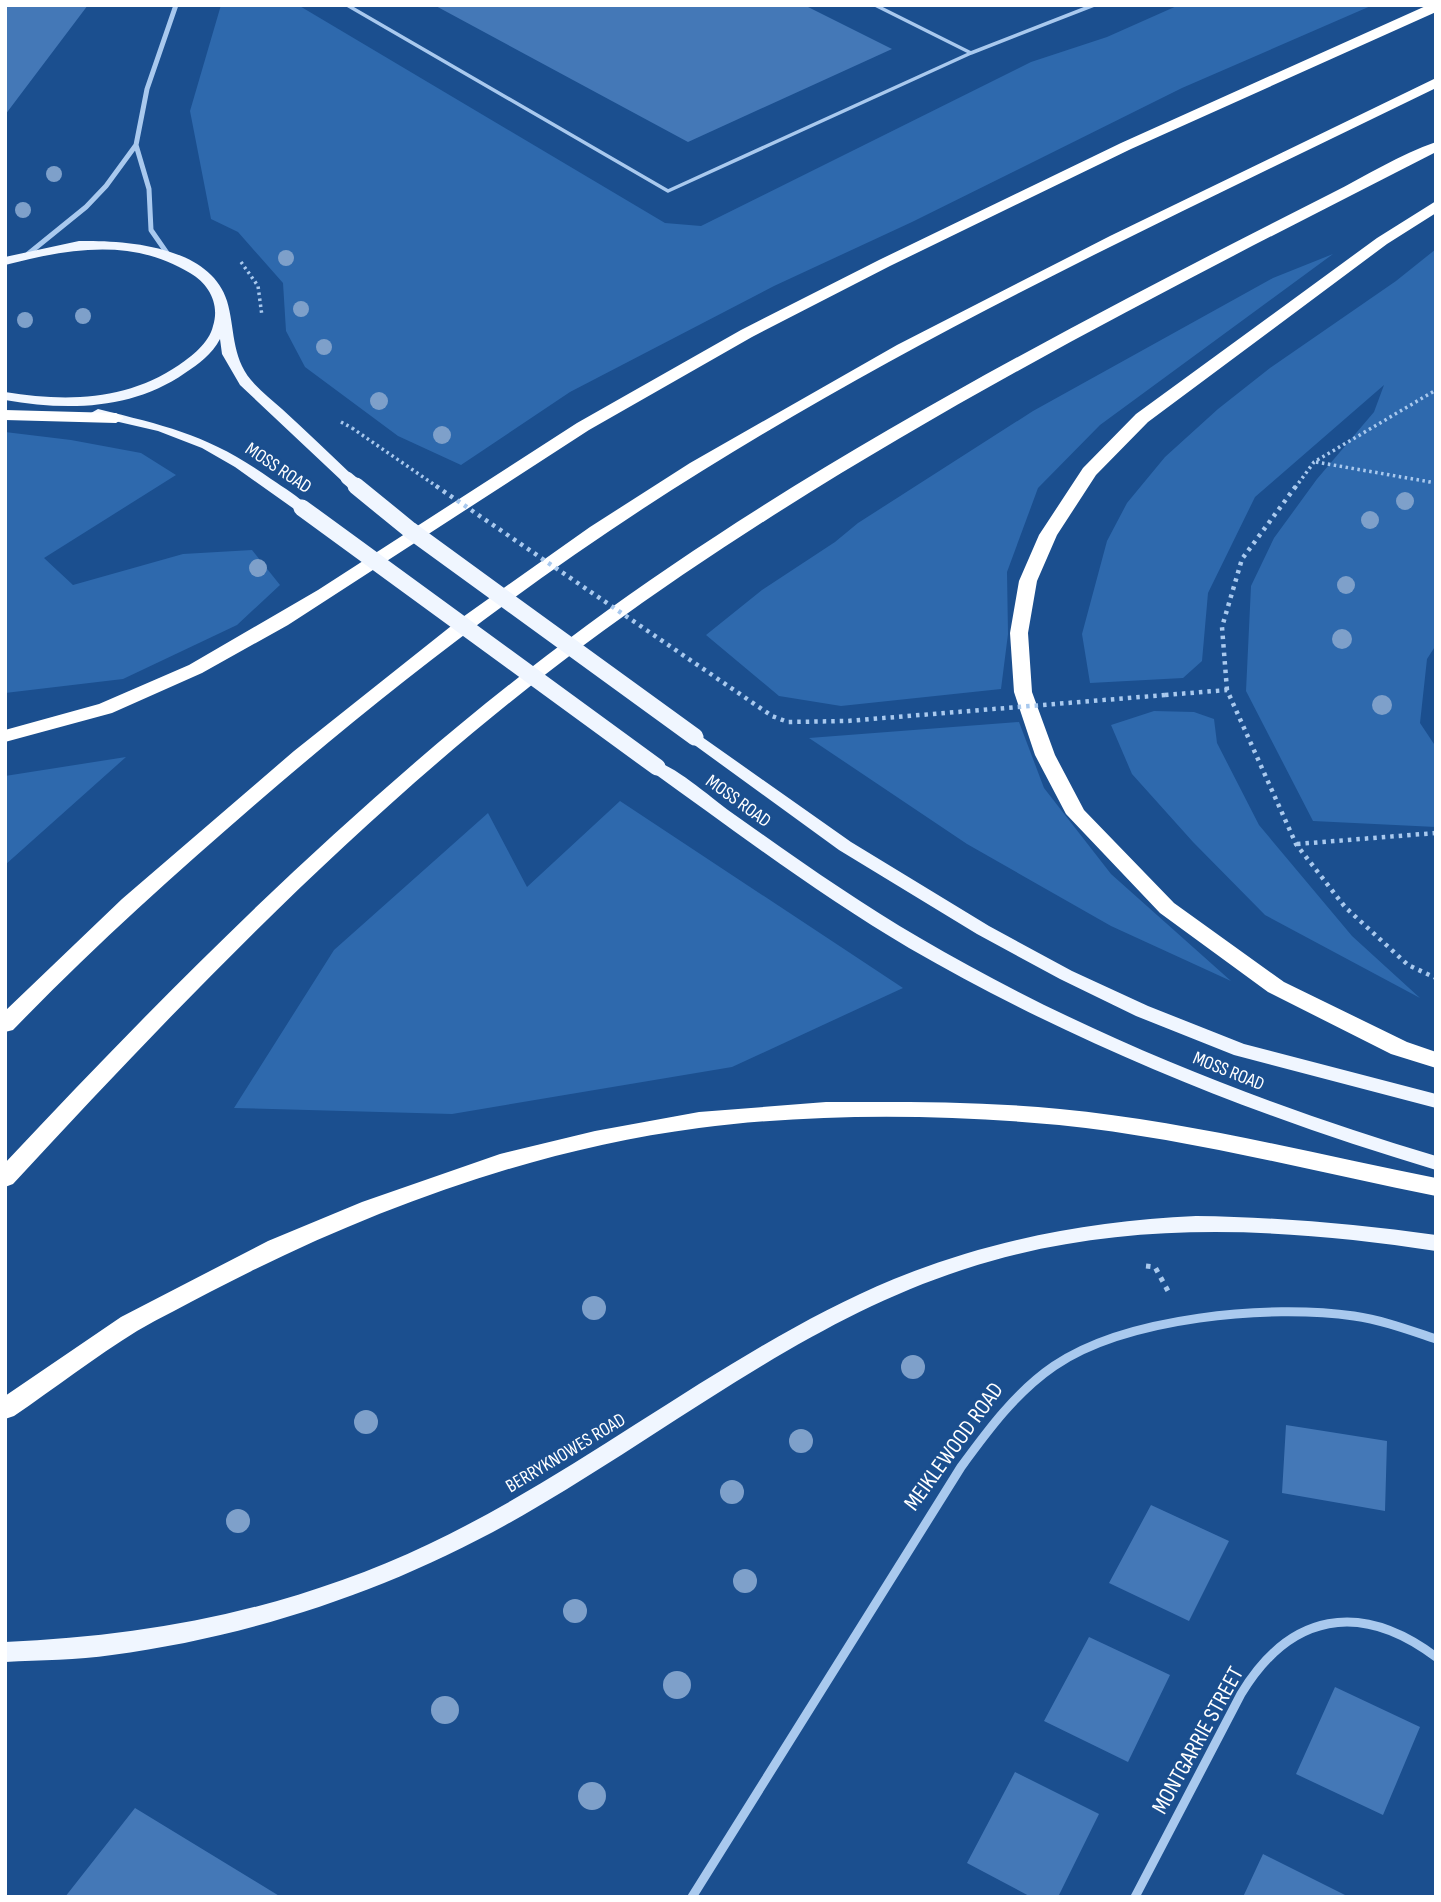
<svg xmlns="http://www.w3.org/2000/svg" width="1441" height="1902" font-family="'Sofia Sans Condensed',sans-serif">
<rect width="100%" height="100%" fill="#1b4f8f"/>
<path fill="#2e69ad" d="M 221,5 L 298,5 L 665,223 L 701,226 L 1031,62 L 1107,37 L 1179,5 L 1373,5 L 1182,88 L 912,222 L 774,286 L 570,392 L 461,465 L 398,436 L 305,367 L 286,331 L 283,283 L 238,232 L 211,219 L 190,111 Z
M 1436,249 L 1436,645 L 1427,659 L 1420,723 L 1436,747 L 1436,827 L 1313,821 L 1246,691 L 1251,586 L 1274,538 L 1317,479 L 1374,412 L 1384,385 L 1255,497 L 1208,593 L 1202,661 L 1183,678 L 1090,683 L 1082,634 L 1107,541 L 1127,503 L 1165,457 L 1218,409 L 1270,368 L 1396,281 Z
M 1333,254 L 1100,425 L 1038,488 L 1007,572 L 1008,634 L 1001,689 L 841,706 L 779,696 L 706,635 L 762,590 L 835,542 L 858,523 L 1033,411 L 1273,278 Z
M 5,432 L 71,440 L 141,453 L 176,475 L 44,558 L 73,585 L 183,554 L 252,550 L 280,585 L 237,625 L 123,679 L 5,693 Z
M 1154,711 L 1194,712 L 1214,719 L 1217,743 L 1259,825 L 1352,936 L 1420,998 L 1265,915 L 1193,842 L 1132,774 L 1111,725 Z
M 1019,722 L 1044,788 L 1111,874 L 1231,981 L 1111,926 L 967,844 L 809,738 Z
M 126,757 L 5,865 L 5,776 Z
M 620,801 L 903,988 L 732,1067 L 452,1114 L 234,1108 L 334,950 L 488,813 L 527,887 Z"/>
<path fill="#4478b7" d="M 5,5 L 88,5 L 5,115 Z
M 434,5 L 804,5 L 892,49 L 688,142 Z
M 1286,1425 L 1387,1441 L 1385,1511 L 1282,1493 Z
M 1151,1505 L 1229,1541 L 1189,1621 L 1109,1583 Z
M 1089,1637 L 1170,1675 L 1128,1762 L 1044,1721 Z
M 1335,1687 L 1420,1727 L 1383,1815 L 1296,1774 Z
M 1015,1772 L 1099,1814 L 1058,1897 L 1031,1897 L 967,1863 Z
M 135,1808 L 281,1897 L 65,1897 Z
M 1263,1854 L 1349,1897 L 1243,1897 Z"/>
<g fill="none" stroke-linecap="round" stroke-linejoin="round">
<path stroke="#a9c9ee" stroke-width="3.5" stroke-dasharray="2.5 3.5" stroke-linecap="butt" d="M 241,262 L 258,286 L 262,316
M 341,422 L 352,428
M 1316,462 L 1436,483
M 1295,488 L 1314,462 L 1436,390"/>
<path stroke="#a9c9ee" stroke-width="4.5" stroke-dasharray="3.5 5" stroke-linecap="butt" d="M 1227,690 L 1222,627 L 1242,559 L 1296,486
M 1165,695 L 1227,690 L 1296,844 L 1345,907 L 1408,965 L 1436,978
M 1297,844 L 1436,833"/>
<path stroke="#a9c9ee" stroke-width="5" stroke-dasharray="4.5 6" stroke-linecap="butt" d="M 1146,1266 L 1155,1267 L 1168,1291"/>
<path stroke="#a9c9ee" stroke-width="3.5" d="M 347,5 L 668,191 L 971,53 L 875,5
M 971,53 L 1094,5"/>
<path stroke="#a9c9ee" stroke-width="5" d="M 136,145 L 149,189 L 151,230 L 169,256
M 28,254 L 86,207 L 106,186 L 136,145 L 147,89 L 176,5"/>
<path stroke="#a9c9ee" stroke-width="9" d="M 692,1897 L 961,1467 C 988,1430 1016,1392 1054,1366 C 1126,1317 1269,1304 1354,1316 C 1382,1320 1409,1330 1436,1339
M 1135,1897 L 1241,1694 C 1290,1613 1360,1600 1436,1657"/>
<path fill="#f0f6ff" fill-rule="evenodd" d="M 79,241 C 126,240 210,246 227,301 C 235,327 231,356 251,380 C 260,391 272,400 282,409 C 306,431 329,453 352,475 L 354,478 L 352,481 L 342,481 L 240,385 L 222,354 L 220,339 C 212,354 199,364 185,373 C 132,410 67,411 5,400 L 5,392 C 66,402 126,401 179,365 C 192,356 209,343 213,326 C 220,304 209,284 190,273 C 131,237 68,249 5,265 L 5,257 Z
M 98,409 C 170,427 209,435 271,479 C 284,488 299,496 309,508 L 307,511 L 297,511 L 235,467 L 202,448 L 158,431 L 93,416 L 91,413 Z
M 695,732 L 851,842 L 989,926 L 1072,971 L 1148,1006 L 1244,1044 L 1436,1094 L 1436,1108 L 1234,1055 L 1136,1016 L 1060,979 L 977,934 L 839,850 L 689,741 L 687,737 L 689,733 Z
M 657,762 C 677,767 716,802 735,815 C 796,858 856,901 920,938 C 1082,1033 1256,1102 1436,1156 L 1436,1170 C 1252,1115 1075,1044 909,948 C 819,895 736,832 651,771 L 649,767 Z
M 1196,1216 C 1277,1217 1356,1224 1436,1235 L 1436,1251 C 1278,1227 1119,1219 965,1269 C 809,1319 677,1425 537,1507 C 408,1584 262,1635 112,1655 C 77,1660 41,1660 5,1662 L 5,1642 C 154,1636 294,1608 429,1544 C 591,1467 729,1348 894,1279 C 992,1239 1091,1221 1196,1216 Z"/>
<path fill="#fff" fill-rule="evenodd" d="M 1428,5 L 1436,5 L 1436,12 L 1131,149 L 890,266 L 752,337 L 589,430 L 288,625 L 202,673 L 112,713 L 5,742 L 5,730 L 99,704 L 189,665 L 318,590 L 577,423 L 741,330 L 879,260 L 1121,143 Z
M 1436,78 L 1436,88 C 1188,209 936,325 702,471 C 552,564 413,670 279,784 C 187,863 97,943 13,1030 L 5,1032 L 5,1011 L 122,899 L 294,751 L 460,619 L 590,527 L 690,463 L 897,345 L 1110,236 Z
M 1436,142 L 1436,152 C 1150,298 863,442 603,631 C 385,790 196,986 13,1184 L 5,1187 L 5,1163 C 186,970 373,783 586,626 C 756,501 940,397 1126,299 C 1194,263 1263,228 1332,193 C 1366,176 1400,154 1436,142 Z
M 1436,201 L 1436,213 L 1387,244 L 1148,422 L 1096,475 L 1057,535 L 1037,581 L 1028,633 L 1032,692 L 1055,755 L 1084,810 L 1174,903 L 1284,982 L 1407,1042 L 1436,1052 L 1436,1068 L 1391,1054 L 1268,992 L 1160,913 L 1066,814 L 1035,755 L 1014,692 L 1010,633 L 1019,581 L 1039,535 L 1083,468 L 1136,414 L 1377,238 Z
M 5,410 L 116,413 L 124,418 L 116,423 L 5,420 Z
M 826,1102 C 904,1102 982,1101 1060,1109 C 1186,1121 1311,1153 1436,1178 L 1436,1196 C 1311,1171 1186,1138 1059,1125 C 941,1114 817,1113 699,1128 C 529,1150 362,1213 210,1292 C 186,1305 161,1317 137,1331 C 95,1357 55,1388 14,1416 L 5,1419 L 5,1396 L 121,1317 L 268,1241 L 362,1202 L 500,1154 L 595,1131 L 699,1112 Z"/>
<path stroke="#a9c9ee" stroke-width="3.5" stroke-dasharray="2.5 3.5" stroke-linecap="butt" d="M 352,428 L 439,488"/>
<path stroke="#a9c9ee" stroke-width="4.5" stroke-dasharray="3.5 5" stroke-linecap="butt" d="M 436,486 L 772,716 L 788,722 L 847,721 L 1165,695"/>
<path stroke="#f0f6ff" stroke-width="13" d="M 347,478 L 359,488"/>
<path stroke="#f0f6ff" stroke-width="17" d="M 356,486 L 410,530 L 695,737
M 302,508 L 657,767"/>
</g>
<g fill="#7ea0ca">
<circle cx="54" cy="174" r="8"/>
<circle cx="23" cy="210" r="8"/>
<circle cx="286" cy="258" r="8"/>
<circle cx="301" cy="309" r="8"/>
<circle cx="83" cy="316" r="8"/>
<circle cx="25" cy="320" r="8"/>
<circle cx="324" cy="347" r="8"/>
<circle cx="379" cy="401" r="9"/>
<circle cx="442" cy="435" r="9"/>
<circle cx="1405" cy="501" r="9"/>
<circle cx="1370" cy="520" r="9"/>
<circle cx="258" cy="568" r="9"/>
<circle cx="1346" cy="585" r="9"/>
<circle cx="1342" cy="639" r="10"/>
<circle cx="1382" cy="705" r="10"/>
<circle cx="594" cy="1308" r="12"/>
<circle cx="913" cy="1367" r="12"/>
<circle cx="366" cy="1422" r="12"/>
<circle cx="801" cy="1441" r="12"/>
<circle cx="732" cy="1492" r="12"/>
<circle cx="238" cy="1521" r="12"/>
<circle cx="745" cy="1581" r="12"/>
<circle cx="575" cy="1611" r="12"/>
<circle cx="677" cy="1685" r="14"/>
<circle cx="445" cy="1710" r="14"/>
<circle cx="592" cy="1796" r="14"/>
</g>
<g text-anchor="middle" stroke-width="5" stroke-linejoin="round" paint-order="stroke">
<g font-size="19" fill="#fff" stroke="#1b4f8f">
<text transform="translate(279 467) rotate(34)" y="7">MOSS ROAD</text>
<text transform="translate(739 800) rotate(36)" y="7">MOSS ROAD</text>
<text transform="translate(1229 1070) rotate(22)" y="7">MOSS ROAD</text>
<text transform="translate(565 1452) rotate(-31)" y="7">BERRYKNOWES ROAD</text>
</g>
<g font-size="23" fill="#fff" stroke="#1b4f8f">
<text transform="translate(953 1446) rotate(-54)" y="8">MEIKLEWOOD ROAD</text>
<text transform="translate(1197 1740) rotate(-61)" y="8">MONTGARRIE STREET</text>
</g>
</g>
<rect width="1441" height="1902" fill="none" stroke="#ffffff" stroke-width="14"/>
</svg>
